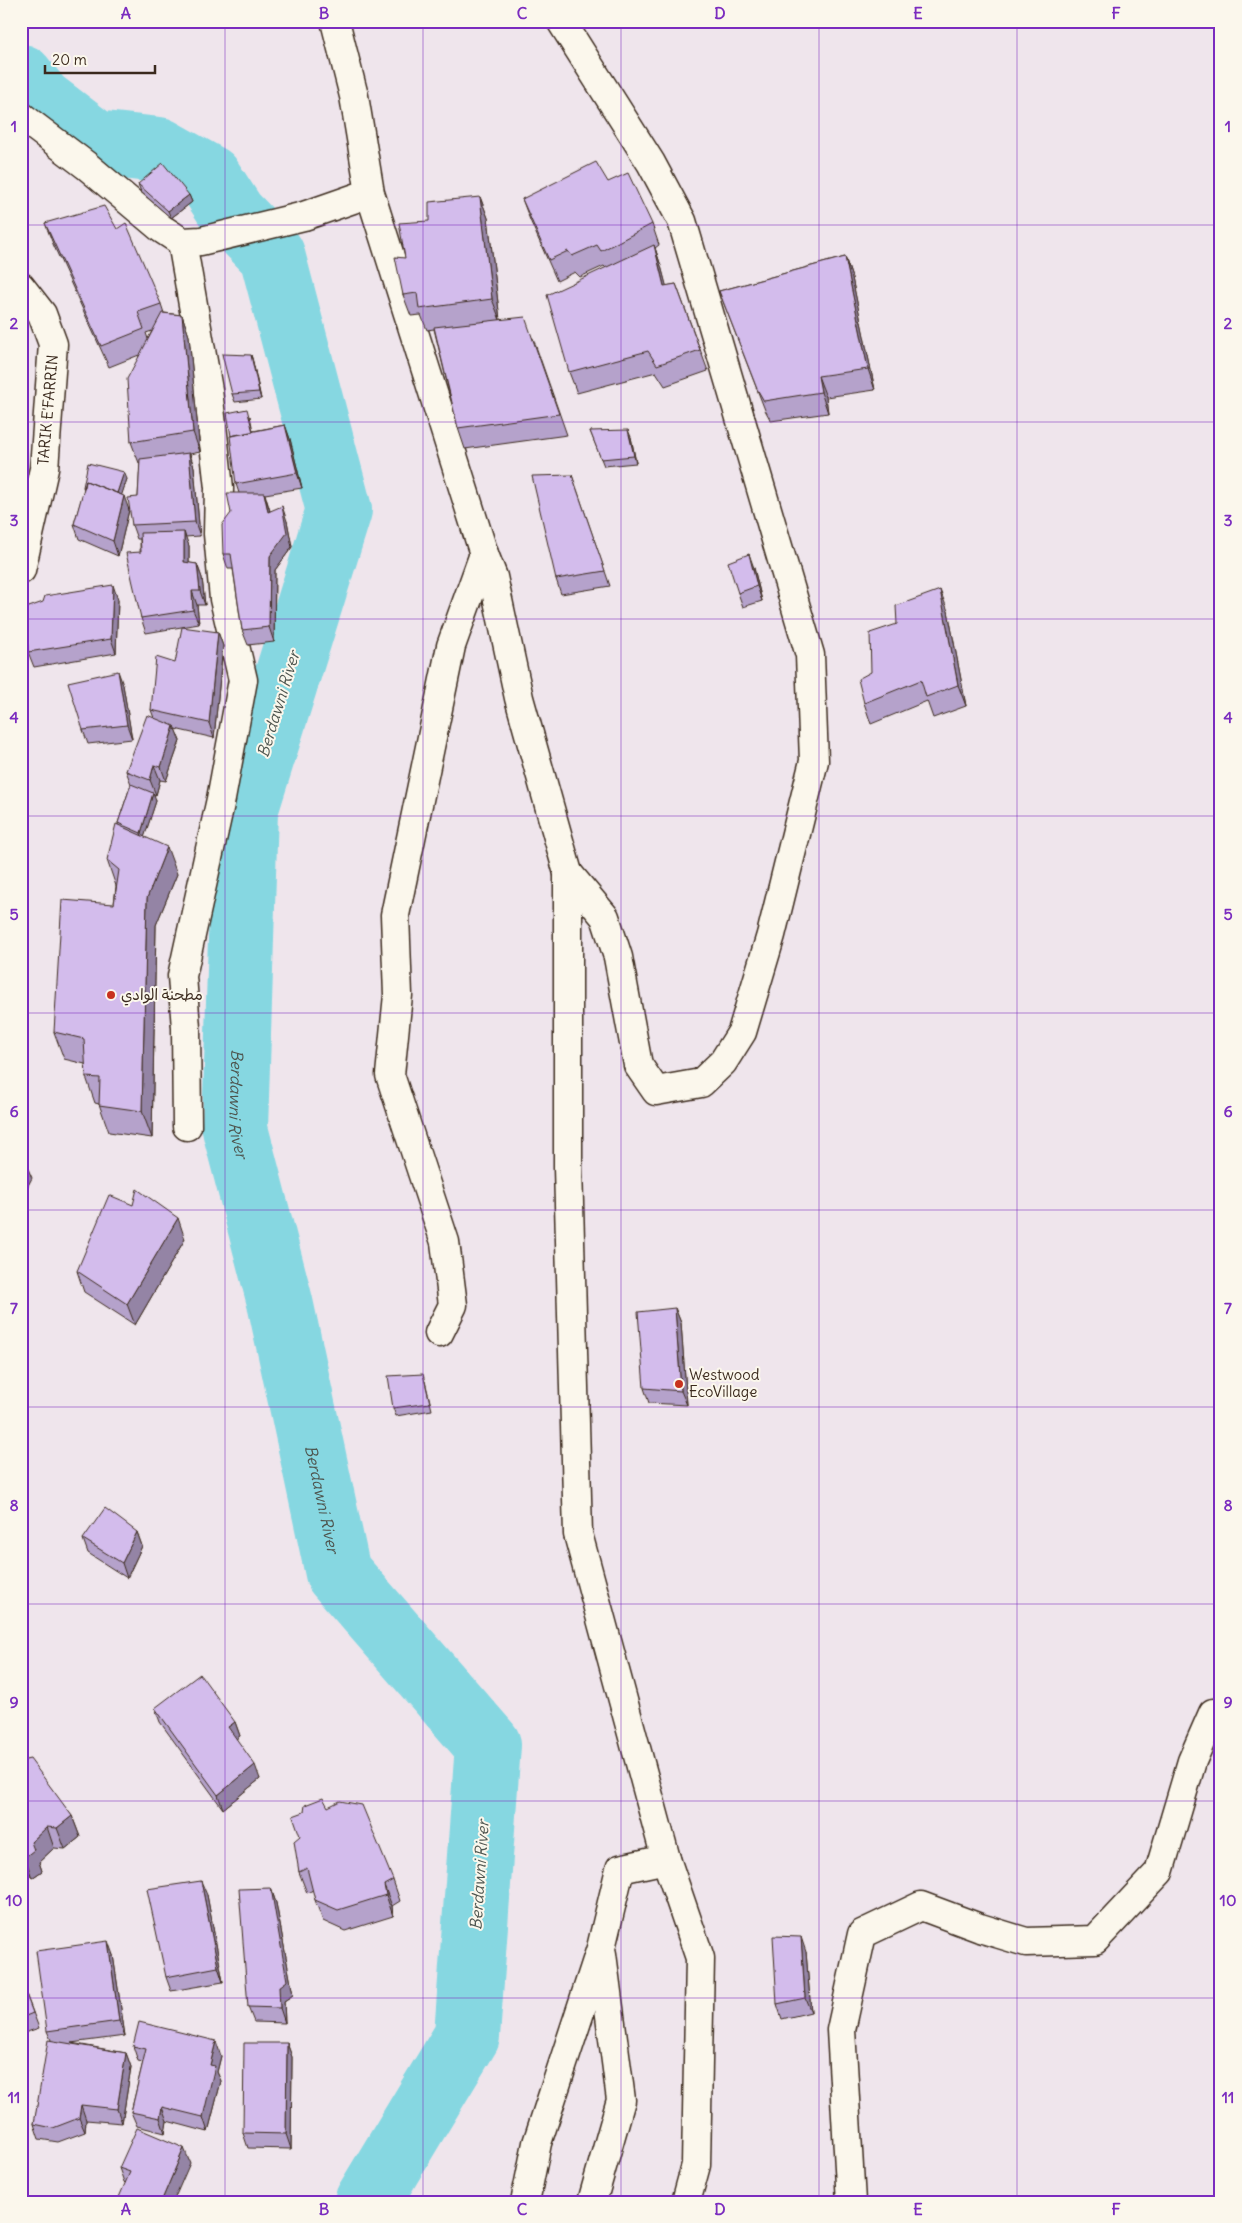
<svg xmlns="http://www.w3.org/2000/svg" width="1242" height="2223" font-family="Delius,'Playpen Sans Arabic',sans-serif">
<rect width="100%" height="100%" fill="#efe5ec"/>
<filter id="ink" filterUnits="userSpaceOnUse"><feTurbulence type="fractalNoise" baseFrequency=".02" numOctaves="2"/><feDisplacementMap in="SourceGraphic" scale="10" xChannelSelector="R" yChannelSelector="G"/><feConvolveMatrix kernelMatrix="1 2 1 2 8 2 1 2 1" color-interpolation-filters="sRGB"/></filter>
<g filter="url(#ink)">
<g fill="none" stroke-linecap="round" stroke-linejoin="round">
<path stroke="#86d7e1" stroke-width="66" id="s1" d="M 21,77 L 40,101 L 95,143 L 159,150 L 209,178 L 233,215 L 272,255 L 339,510 L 245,811 L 235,1129 L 280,1302 L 338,1573 L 488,1745 L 467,2036 L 367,2202"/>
<defs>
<path id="street" d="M 561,21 L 651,163 L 682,221 L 810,655 L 814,761 L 771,935 L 742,1032 L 723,1062 L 701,1083 L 656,1091 L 638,1065 L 618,957 L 605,917 L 568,873
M 182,242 L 208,390 L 219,488 L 218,534 L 224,599 L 243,680 L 221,799 L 182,976 L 186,1028 L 187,1126
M 439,1333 L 453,1305 L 445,1242 L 390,1075 L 398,995 L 395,915 L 451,646 L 484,554
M 525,2202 L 537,2143 L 601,1948 L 620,1869 L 666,1859
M 592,2202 L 621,2100 L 602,1954
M 851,2202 L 841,2030 L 862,1934 L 921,1906 L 980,1928 L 1026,1942 L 1095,1940 L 1159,1872 L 1192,1761 L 1213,1713 L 1221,1715"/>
<path id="secondary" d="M 335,21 L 354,96 L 370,193 L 484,554 L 493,577 L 519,698 L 568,873 L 568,1167 L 578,1534 L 666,1859 L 700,1958 L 696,2165 L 686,2202
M 21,116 L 87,166 L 162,229 L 182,242 L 201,241 L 304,216 L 370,193
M 21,287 L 42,314 L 53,344 L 44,469 L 21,570"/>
</defs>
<use href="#street" stroke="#3b2a1e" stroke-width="31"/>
<use href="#secondary" stroke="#3b2a1e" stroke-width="31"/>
<use href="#street" stroke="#fbf7ec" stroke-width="28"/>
<use href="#secondary" stroke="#fbf7ec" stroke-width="28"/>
</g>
<path fill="#b5a2cb" stroke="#3b2a1e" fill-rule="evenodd" d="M 608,182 L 652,224 L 659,245 L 655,248 L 661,266 L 666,286 L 676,284 L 708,371 L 665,386 L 656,372 L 577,393 L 569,372 L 606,268 L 604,266 L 580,277 L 575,272 L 557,281 L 530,220 L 522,199 Z
M 138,184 L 189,195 L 192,202 L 171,218 L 141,192 Z
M 480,197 L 488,218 L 500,320 L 533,338 L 567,435 L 465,449 L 458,428 L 434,329 L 427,330 L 421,315 L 411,316 L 403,295 L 405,258 Z
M 45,223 L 117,229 L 161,304 L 164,313 L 182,315 L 189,336 L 200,452 L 190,454 L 194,467 L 200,536 L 185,537 L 189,546 L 189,563 L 197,564 L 202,578 L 205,605 L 197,605 L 199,624 L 146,633 L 141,618 L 140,539 L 137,539 L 132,525 L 138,497 L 140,462 L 139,463 L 131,442 L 139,355 L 109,367 L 53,244 ZM 152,331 L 148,339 L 146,333 Z
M 845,257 L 852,278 L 875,390 L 826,397 L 828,413 L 771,421 L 765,410 L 719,291 Z
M 251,355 L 253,362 L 261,399 L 235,402 L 232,394 Z
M 250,416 L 253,431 L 285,425 L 290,439 L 302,488 L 265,494 L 270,511 L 287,521 L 292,547 L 275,570 L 274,642 L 248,645 L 242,630 L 233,569 L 228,569 L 223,554 L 231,513 L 239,493 L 236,484 Z
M 590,431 L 631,437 L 636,463 L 604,466 Z
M 572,475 L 610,586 L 561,594 L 556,579 Z
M 127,479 L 121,495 L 129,510 L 118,556 L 79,539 L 74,524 L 84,490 L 83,487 Z
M 754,568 L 762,601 L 743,607 L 738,593 Z
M 118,600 L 116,653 L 34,667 L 28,652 Z
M 948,611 L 966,706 L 933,718 L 927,701 L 871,724 L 864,703 L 871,672 Z
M 218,632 L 223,646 L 214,738 L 175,729 L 180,741 L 166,781 L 160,780 L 156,795 L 154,794 L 156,801 L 144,837 L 177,874 L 156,925 L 152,1138 L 109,1132 L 99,1104 L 95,1103 L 86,1077 L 85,1064 L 64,1059 L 54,1032 L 114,904 L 116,886 L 107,860 L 118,825 L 118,823 L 131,784 L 126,771 L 154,718 L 151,710 L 175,663 Z
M 123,685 L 132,739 L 88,744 L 83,730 Z
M 185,1239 L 135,1325 L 84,1292 L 77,1271 Z
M 675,1308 L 681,1323 L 687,1405 L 649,1403 L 644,1388 Z
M 425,1381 L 432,1410 L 396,1416 L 393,1408 Z
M 137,1532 L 142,1546 L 127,1578 L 88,1553 L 83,1539 Z
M 155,1708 L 235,1722 L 240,1736 L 236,1739 L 260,1779 L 223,1809 L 160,1722 Z
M 21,1752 L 24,1760 L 72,1816 L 80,1837 L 65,1849 L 54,1848 L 39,1862 L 42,1871 L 32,1878 L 27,1870 L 21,1874 Z
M 328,1807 L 393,1880 L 400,1901 L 392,1906 L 393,1916 L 345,1931 L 323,1921 L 315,1900 L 313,1890 L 307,1893 L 299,1872 L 300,1836 Z
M 271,1888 L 276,1903 L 293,1995 L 284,2001 L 285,2023 L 254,2022 L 248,2007 Z
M 207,1895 L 223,1982 L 171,1991 L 166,1977 Z
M 806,1952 L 811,2012 L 782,2019 L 777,2004 Z
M 113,1955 L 125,2036 L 71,2043 L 126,2053 L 131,2067 L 122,2123 L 86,2120 L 85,2132 L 58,2142 L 39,2139 L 34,2124 L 51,2040 L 47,2031 Z
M 21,1981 L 39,2028 L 21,2034 Z
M 287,2043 L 292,2057 L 291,2149 L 248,2148 L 243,2133 Z
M 133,2046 L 221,2056 L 217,2072 L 221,2081 L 208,2132 L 167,2121 L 165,2133 L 137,2126 L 131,2112 L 143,2062 L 138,2061 Z
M 190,2163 L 125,2183 L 124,2182 L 119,2168 Z"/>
<path fill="#9484a5" stroke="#3b2a1e" d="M 189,195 L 192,202 L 171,218 L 168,211 Z
M 480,197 L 488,218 L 500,320 L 492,299 Z
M 654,245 L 661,266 L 672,307 L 664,286 Z
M 845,257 L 852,278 L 875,390 L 868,369 Z
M 182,315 L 189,336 L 200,452 L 193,432 Z
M 251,355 L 253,362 L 261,399 L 259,392 Z
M 818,376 L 826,397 L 828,413 L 821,392 Z
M 285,425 L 290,439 L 302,488 L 297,473 Z
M 628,430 L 631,437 L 636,463 L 634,456 Z
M 189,453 L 194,467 L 200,536 L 195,522 Z
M 124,472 L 127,479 L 120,500 L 117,493 Z
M 264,493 L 269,508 L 273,526 L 268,512 Z
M 124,496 L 129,510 L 118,556 L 113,541 Z
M 282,506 L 287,521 L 292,547 L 275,570 L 274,642 L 269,627 L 270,556 Z
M 184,532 L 189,546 L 189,577 L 184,562 Z
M 749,554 L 754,568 L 762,601 L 757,586 Z
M 197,564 L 202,578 L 205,605 L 200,591 Z
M 113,585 L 118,600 L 116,653 L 111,639 Z
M 940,590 L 948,611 L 966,706 L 958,685 Z
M 192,591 L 197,605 L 199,624 L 193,610 Z
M 218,632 L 223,646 L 214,738 L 209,723 Z
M 118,671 L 123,685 L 132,739 L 127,725 Z
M 174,726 L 180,741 L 166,781 L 161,767 Z
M 154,765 L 160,780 L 156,795 L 150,780 Z
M 153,793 L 156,801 L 143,841 L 141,833 Z
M 167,847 L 177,874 L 156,925 L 152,1138 L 142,1111 L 147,898 Z
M 26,1164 L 32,1178 L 21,1199 L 21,1174 Z
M 178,1218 L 185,1239 L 135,1325 L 127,1304 Z
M 675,1308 L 681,1323 L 687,1405 L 681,1391 Z
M 137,1532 L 142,1546 L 127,1578 L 122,1563 Z
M 235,1722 L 240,1736 L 233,1741 L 228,1727 Z
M 255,1765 L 260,1779 L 223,1809 L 218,1795 Z
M 72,1816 L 80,1837 L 65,1849 L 57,1828 Z
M 47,1827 L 54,1848 L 39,1862 L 42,1871 L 32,1878 L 25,1857 L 31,1842 Z
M 201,1881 L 207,1895 L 223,1982 L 218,1967 Z
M 384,1885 L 392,1906 L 393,1916 L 386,1895 Z
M 271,1888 L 276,1903 L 293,1995 L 284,2001 L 285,2023 L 280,2008 Z
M 801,1937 L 806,1952 L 811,2012 L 805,1998 Z
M 108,1941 L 113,1955 L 125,2036 L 119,2021 Z
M 216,2041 L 221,2056 L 217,2072 L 221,2081 L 208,2132 L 203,2117 L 210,2065 Z
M 287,2043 L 292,2057 L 291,2149 L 286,2134 Z
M 126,2053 L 131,2067 L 122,2123 L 117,2109 Z
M 81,2105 L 86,2120 L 85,2132 L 79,2118 Z
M 162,2107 L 167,2121 L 165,2133 L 160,2118 Z
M 184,2148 L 190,2163 L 173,2202 L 161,2202 Z"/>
<path fill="#d3bcec" stroke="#3b2a1e" d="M 596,162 L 608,182 L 628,173 L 652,224 L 601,251 L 597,245 L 572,256 L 568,251 L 549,260 L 522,199 Z
M 163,163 L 189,195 L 168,211 L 138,184 Z
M 480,197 L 492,299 L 419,309 L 417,293 L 403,295 L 395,257 L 405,258 L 399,223 L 429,221 L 429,202 Z
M 104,206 L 117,229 L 126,223 L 161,304 L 138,312 L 144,329 L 101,346 L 45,223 Z
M 654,245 L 664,286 L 676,284 L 700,350 L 657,365 L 648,351 L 569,372 L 547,295 Z
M 845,257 L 868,369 L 818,376 L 821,392 L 764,401 L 757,389 L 719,291 Z
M 162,313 L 182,315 L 193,432 L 131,442 L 127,379 Z
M 525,317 L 559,414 L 458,428 L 434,327 Z
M 222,354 L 251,355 L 259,392 L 232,394 Z
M 247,409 L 253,432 L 231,436 L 227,413 Z
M 285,425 L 297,473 L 236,484 L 230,436 Z
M 628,430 L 634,456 L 601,459 L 590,431 Z
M 189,453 L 195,522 L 132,525 L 128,498 L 138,497 L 140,459 Z
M 88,463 L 124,472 L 117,493 L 86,481 L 85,487 L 83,487 Z
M 572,475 L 605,571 L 556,579 L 532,476 Z
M 86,481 L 124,496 L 113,541 L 74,524 Z
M 227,493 L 264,493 L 268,512 L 282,506 L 287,533 L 270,556 L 269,627 L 242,630 L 231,554 L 223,554 L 222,525 L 231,513 Z
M 184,532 L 184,562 L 197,564 L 200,591 L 192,591 L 193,610 L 141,618 L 126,553 L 141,552 L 140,533 Z
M 749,554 L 757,586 L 738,593 L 728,562 Z
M 113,585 L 111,639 L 28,652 L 26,608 L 43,602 L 45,596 Z
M 940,590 L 958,685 L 926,697 L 921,680 L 864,703 L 858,679 L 871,672 L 870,633 L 897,624 L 896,606 Z
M 182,627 L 218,632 L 209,723 L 151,710 L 156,657 L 175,663 Z
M 118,671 L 127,725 L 83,730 L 68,682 Z
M 147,715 L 174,726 L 161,767 L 154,765 L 150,780 L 126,771 Z
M 131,784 L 153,793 L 141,833 L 118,823 Z
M 116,824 L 167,847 L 147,898 L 142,1111 L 99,1105 L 100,1078 L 86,1077 L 84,1039 L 54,1032 L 62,900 L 114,904 L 119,870 L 107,860 Z
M 21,1161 L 26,1164 L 21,1174 Z
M 137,1189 L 178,1218 L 127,1304 L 77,1271 L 109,1195 L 133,1205 Z
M 675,1308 L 681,1391 L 644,1388 L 638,1312 Z
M 423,1374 L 430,1403 L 393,1408 L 388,1376 Z
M 105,1508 L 137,1532 L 122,1563 L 83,1539 Z
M 200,1674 L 235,1722 L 228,1727 L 255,1765 L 218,1795 L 155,1708 Z
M 30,1759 L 72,1816 L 57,1828 L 47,1827 L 31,1842 L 34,1850 L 25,1857 L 21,1852 L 21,1761 Z
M 323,1798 L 328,1807 L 340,1801 L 362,1805 L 393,1880 L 384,1885 L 386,1895 L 338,1910 L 315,1900 L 307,1868 L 299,1872 L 294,1841 L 300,1836 L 293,1816 L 304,1812 L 305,1805 Z
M 201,1881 L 218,1967 L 166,1977 L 147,1889 Z
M 271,1888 L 287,1981 L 279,1987 L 280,2008 L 248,2007 L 239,1889 Z
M 773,1936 L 801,1937 L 805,1998 L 777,2004 Z
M 108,1941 L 119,2021 L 47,2031 L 36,1951 Z
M 21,1981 L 33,2013 L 21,2018 Z
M 139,2022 L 216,2041 L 210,2065 L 215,2066 L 203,2117 L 162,2107 L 160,2118 L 131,2112 L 146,2049 L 133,2046 Z
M 48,2040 L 126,2053 L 117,2109 L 81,2105 L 79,2118 L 53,2128 L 34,2124 Z
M 244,2043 L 287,2043 L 286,2134 L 243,2133 Z
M 137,2128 L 184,2148 L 161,2202 L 117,2202 L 130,2172 L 119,2168 Z
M 21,2198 L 28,2202 L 21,2202 Z"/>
</g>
<path fill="none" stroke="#7b2cbf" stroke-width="1" stroke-opacity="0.55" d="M 225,21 L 225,2202M 423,21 L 423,2202M 621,21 L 621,2202M 819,21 L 819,2202M 1017,21 L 1017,2202M 21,225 L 1221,225M 21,422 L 1221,422M 21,619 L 1221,619M 21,816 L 1221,816M 21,1013 L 1221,1013M 21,1210 L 1221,1210M 21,1407 L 1221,1407M 21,1604 L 1221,1604M 21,1801 L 1221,1801M 21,1998 L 1221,1998"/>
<g fill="#c8321e" stroke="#fbf7ec" stroke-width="2">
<circle cx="111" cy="995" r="5"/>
<circle cx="679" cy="1384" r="5"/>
</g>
<g text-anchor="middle" stroke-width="4" stroke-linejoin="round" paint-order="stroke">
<g font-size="15" fill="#3b2a1e" stroke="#fbf7ec">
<text transform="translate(48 410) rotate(-85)" y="5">TARIK E'FARRIN</text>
</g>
<g font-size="15" fill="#3b2a1e" stroke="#fbf7ec" text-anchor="start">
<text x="121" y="1000">مطحنة الوادي</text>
<text x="689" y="1380">Westwood<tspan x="689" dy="17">EcoVillage</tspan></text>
</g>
<g font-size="16" font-style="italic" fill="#4e554f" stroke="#fbf7ec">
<text transform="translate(278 704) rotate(-73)" y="6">Berdawni River</text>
<text dy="6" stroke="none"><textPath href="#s1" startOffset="1194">Berdawni River</textPath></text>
<text dy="6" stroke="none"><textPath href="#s1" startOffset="1599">Berdawni River</textPath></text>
<text transform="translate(479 1875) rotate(-86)" y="6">Berdawni River</text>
</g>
</g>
<rect width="1242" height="2223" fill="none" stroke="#fbf7ec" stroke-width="55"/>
<path d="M45 65v8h110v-8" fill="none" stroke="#3b2a1e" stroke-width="2.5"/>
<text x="52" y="65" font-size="15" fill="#3b2a1e" stroke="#fbf7ec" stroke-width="4" paint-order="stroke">20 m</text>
<rect x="28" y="28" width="1186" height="2168" fill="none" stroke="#7b2cbf" stroke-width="2"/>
<g font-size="16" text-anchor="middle" font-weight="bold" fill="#7b2cbf">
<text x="126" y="19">A</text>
<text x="324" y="19">B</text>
<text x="522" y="19">C</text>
<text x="720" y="19">D</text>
<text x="918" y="19">E</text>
<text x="1116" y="19">F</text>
<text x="14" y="132">1</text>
<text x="1228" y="132">1</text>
<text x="14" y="329">2</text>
<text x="1228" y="329">2</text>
<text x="14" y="526">3</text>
<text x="1228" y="526">3</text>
<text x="14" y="723">4</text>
<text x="1228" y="723">4</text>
<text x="14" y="920">5</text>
<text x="1228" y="920">5</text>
<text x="14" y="1117">6</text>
<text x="1228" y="1117">6</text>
<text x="14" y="1314">7</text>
<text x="1228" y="1314">7</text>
<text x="14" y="1511">8</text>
<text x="1228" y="1511">8</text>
<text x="14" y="1708">9</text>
<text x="1228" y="1708">9</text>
<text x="14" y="1906">10</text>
<text x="1228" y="1906">10</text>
<text x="14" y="2103">11</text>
<text x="1228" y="2103">11</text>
<text x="126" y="2215">A</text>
<text x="324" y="2215">B</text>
<text x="522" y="2215">C</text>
<text x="720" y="2215">D</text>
<text x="918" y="2215">E</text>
<text x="1116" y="2215">F</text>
</g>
</svg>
